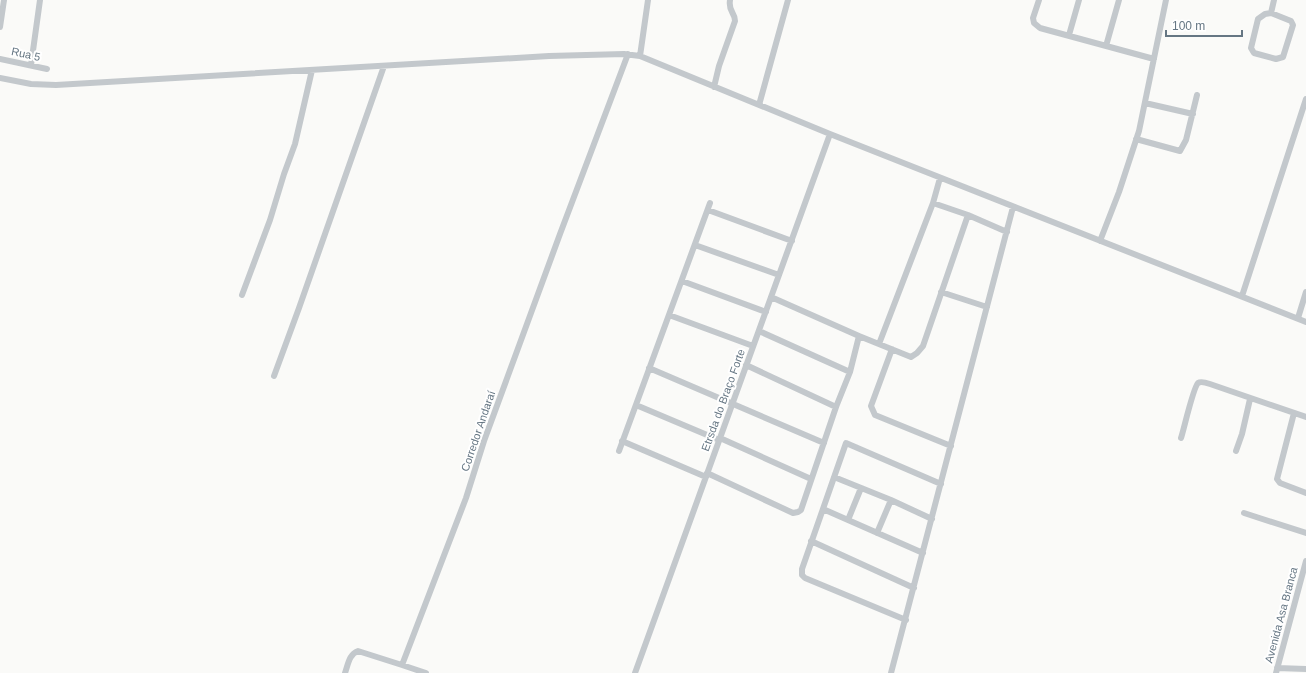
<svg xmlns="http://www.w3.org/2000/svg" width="1306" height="673" font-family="Helvetica,sans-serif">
<rect width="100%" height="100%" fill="#fafaf8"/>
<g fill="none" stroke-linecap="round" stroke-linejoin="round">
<path stroke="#c3c8cc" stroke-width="6" d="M 1039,0 L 1033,18 L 1034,23 L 1040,28 L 1154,59
M 1271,13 L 1291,21 L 1293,25 L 1283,57 L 1276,59 L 1254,53 L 1251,48 L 1258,19 L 1265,14 Z
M 1271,13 L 1274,0
M 0,27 L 4,0
M 1069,35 L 1079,0
M 1106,46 L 1119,0
M 640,56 L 648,0
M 0,59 L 47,69
M 31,65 L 40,0
M 0,78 L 31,84 L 56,85 L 549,56 L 624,54 L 640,56 L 830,134 L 1306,322
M 714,87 L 719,66 L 735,21 C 735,12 728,12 730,0
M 1145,103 L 1193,114
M 759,105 L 788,0
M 1136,139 L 1180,151 L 1186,140 L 1197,95
M 933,203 L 968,215 L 1007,232
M 708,210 L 792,241
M 1100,241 L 1119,192 L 1139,131 L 1166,0
M 695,245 L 779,275
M 682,281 L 766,312
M 941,292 L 987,307
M 242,295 L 270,220 L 284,174 L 295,144 L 312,70
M 1242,296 L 1306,99
M 669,315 L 753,346
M 1298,318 L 1306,292
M 759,331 L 850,372
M 859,336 L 911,357 L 917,353 L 923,346 L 968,215
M 879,344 L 933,203 L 940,178
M 892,349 L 871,406 L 875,415 L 951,446
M 746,365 L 836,407
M 649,368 L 824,443
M 274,376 L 299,308 L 384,66
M 636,405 L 719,440
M 1294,413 L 1277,479 L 1280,483 L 1306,493
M 720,438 L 811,479
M 1181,438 C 1184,429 1193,388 1198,383 C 1201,381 1207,383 1210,384 L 1306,417
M 622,441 L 706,477
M 619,451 L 710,203
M 1236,451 L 1242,434 L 1250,399
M 707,473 L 793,513 L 798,512 L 801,510 L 836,407 L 850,372 L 859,336 L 771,297
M 834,477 L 891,500 L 932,519
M 823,509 L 923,553
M 1244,513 L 1306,533
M 848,520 L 861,488
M 877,533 L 891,500
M 811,541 L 914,588
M 906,620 L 805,578 L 802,575 L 802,569 L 846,443 L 941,484
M 402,665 L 426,673
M 1277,668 L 1306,669
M 345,673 C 348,665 349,654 358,651 L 402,665 L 466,498 L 484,441 L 560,234 L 628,54
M 635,673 L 830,134
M 891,673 L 1013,207
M 1276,673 L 1306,561"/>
</g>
<g text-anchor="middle" stroke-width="4" stroke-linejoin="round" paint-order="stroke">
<g font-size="11" fill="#657683" stroke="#fff">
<text transform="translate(26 54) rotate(12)" y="4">Rua 5</text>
<text transform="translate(723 400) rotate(-70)" y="4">Etrsda do Braço Forte</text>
<text transform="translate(478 431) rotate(-71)" y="4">Corredor Andaraí</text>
<text transform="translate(1281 615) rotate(-75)" y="4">Avenida Asa Branca</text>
</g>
</g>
<path d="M1166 30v6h76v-6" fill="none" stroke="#657683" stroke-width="2"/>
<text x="1172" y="30" font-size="12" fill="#657683" stroke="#ffffff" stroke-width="3" paint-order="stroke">100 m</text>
</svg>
